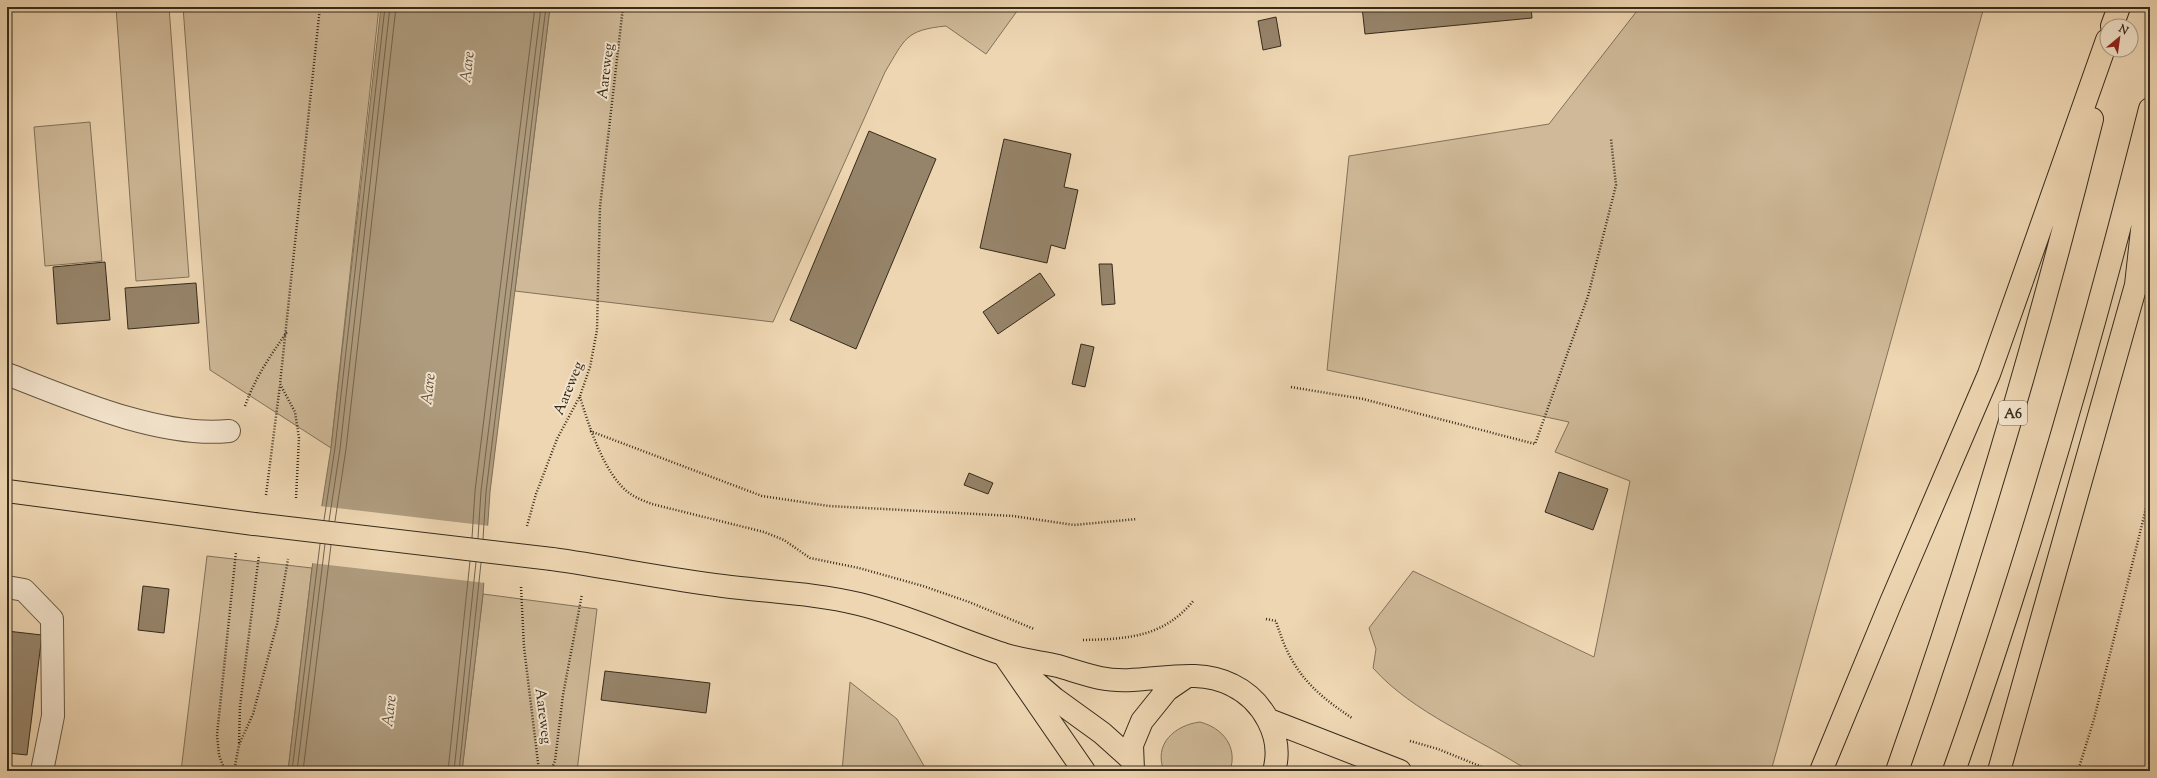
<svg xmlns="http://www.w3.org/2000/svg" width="2157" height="778" font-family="'Sorts Mill Goudy',serif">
<rect width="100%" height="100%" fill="#eed6b2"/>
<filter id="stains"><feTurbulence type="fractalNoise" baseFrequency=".005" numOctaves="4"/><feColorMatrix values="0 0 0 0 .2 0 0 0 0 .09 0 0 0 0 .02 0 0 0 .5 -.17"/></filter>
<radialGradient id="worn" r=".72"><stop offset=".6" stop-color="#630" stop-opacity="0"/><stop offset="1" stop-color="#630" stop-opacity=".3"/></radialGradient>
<path fill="#cfb998" stroke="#82725a" d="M 116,7 L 169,7 L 189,277 L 136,281 Z
M 183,7 L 379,7 L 331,448 L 210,370 Z
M 550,7 L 1020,7 L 986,54 L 946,26 C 905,30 905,39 885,72 L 773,322 L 515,291 Z
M 1640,7 L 1984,7 L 1771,771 L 1529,771 C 1478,738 1413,713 1373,668 L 1376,649 L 1369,628 L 1413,571 L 1594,657 L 1630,481 L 1555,452 L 1569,422 L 1327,370 L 1349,156 L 1549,124 Z
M 90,122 L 102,261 L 45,266 L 34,127 Z
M 207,556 L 312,568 L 288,771 L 181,771 Z
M 483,594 L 597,609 L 577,771 L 462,771 Z
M 850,682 L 897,719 L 927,771 L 842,771 Z
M 1200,722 C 1223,728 1238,747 1230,771 L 1164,771 C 1153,744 1175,725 1200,722 Z"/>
<path fill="#af9c7f" stroke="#7f6f57" d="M 381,7 L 550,7 L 490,492 L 483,594 L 462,771 L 288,771 L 312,568 L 331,448 Z"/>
<path fill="#eed6b2" d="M 320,506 L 490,526 L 486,583 L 311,563 Z"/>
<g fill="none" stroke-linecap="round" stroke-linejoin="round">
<path stroke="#72644d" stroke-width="1" d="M 324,520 L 335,448 L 385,7
M 329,521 L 340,449 L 390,7
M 335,521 L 346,449 L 396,7
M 472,538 L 475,491 L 535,7
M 478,538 L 481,491 L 541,7
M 483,539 L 486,492 L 546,7
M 292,771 L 320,544
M 297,771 L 325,544
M 303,771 L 331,545
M 448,771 L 470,561
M 454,771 L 476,562
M 459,771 L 481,563"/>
</g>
<path fill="#96846a" stroke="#362b1b" d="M 1362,7 L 1531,7 L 1532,18 L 1365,34 Z
M 1276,17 L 1281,46 L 1263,50 L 1258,21 Z
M 869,131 L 936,159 L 856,349 L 790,320 Z
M 1004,139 L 1071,154 L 1064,187 L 1078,190 L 1065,249 L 1051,245 L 1047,263 L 980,248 Z
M 105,262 L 110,320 L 57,324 L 53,267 Z
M 1099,264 L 1112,264 L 1115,304 L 1102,305 Z
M 1040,273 L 1055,295 L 998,334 L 983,312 Z
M 196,283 L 199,323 L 128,329 L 125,288 Z
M 1081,344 L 1094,347 L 1085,387 L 1072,384 Z
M 1559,472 L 1608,489 L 1593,530 L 1545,512 Z
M 969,473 L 993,483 L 988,494 L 964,485 Z
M 143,586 L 169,589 L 164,633 L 138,630 Z
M 7,631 L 42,635 L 27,755 L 7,753 Z
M 605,671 L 710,683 L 706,713 L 601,700 Z"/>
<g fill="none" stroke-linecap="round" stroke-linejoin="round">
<defs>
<path id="minor" d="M 7,374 C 71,399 160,438 229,431
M 7,587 L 24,590 L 52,619 L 53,716 L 42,771"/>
<path id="major" d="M 7,491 L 254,524
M 552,559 C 609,567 666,579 723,586 C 768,592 814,593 859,604 C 908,616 954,638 1003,654 C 1020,660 1040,662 1058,666 C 1072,670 1086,675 1100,678 C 1143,687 1191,664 1232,685 C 1263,700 1284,737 1274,771
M 1014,664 L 1055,699 L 1102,733 L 1132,760
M 1269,720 L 1400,771
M 1133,770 L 1132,745 L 1142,721 L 1167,690 L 1186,677"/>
<path id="highway" d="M 2112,26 L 2119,7
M 1004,655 L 1084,771
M 1821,771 L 1891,602 L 1989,374 L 2107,40
M 1897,771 C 1973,557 2037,339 2092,119
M 1954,771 C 2031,554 2094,332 2150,109
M 1999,771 L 2136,285 L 2150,157"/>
</defs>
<use href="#minor" stroke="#645641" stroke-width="24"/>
<use href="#major" stroke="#362b1b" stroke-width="24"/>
<use href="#highway" stroke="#362b1b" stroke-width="24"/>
<path stroke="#362b1b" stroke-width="2.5" stroke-dasharray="1 2" stroke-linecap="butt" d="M 1291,387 L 1363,399 L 1535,444 L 1588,296 L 1616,185 L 1611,139
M 580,397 C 589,426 604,474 629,493 C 636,498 644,501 652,504 L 764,532 L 784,540 L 810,558 L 859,568 L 923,586 L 969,602 L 1034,629
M 245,406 C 255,378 270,356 287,332
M 590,431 L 762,496 L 829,506 L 1013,516 L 1074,525 L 1137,519
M 266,495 L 280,385
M 296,498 L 299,438 L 295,412 L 280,384 L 320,7
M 527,526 L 536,494 L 557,439 L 580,396 L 590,367 L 597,330 L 600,207 L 623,7
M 521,587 L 524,647 L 539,771
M 1266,619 L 1276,621 C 1290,669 1311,691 1352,718
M 1083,640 C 1129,639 1164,637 1194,600
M 1410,741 L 1438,749 L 1492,771
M 239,743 L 240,706 L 259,555
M 225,771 L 219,755 L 217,735 L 236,552
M 234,771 L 239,745 L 253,714 L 277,624 L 288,559
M 551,771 L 555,761 L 563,695 L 582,594
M 2078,771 L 2094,719 L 2150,492"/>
<use href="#minor" stroke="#f4e4cd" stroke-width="22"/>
<use href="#major" stroke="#eed6b2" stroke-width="22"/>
<use href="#highway" stroke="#eed6b2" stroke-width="22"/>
<defs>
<path id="major-bridge" d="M 254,524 L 552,559"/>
</defs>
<use href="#major-bridge" stroke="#362b1b" stroke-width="24" stroke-linecap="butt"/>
<use href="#major-bridge" stroke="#eed6b2" stroke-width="22"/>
</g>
<g text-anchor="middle" stroke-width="4" stroke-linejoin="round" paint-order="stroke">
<rect fill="#f4e4cd" stroke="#6f6250" stroke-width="1" x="1999" y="401" width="28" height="24" rx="3"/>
<g font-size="14" font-weight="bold" fill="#362b1b">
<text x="2013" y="418">A6</text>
</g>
<g font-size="15" fill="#362b1b" stroke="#f4e4cd">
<text transform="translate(605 71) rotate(-83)" y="5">Aareweg</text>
<text transform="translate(568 388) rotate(-68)" y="5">Aareweg</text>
<text transform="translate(544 716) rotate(83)" y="5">Aareweg</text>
</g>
<g font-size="16" font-style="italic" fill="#5a4d39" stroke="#f4e4cd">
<text transform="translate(466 67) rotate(-83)" y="6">Aare</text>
<text transform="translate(427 389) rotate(-83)" y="6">Aare</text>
<text transform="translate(388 711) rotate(-83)" y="6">Aare</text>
</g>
</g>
<rect width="2157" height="778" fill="none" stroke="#eed6b2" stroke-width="24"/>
<rect x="8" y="8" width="2141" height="762" fill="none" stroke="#362b1b" stroke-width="2"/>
<rect x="12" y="12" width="2133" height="754" fill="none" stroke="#362b1b"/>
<g transform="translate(2119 38) rotate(29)"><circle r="19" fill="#f4e4cd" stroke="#a89a86"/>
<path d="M0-3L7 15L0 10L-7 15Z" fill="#8f2418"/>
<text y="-6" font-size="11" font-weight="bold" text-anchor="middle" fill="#362b1b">N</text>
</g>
<rect width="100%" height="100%" filter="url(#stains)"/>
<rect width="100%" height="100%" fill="url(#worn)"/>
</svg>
